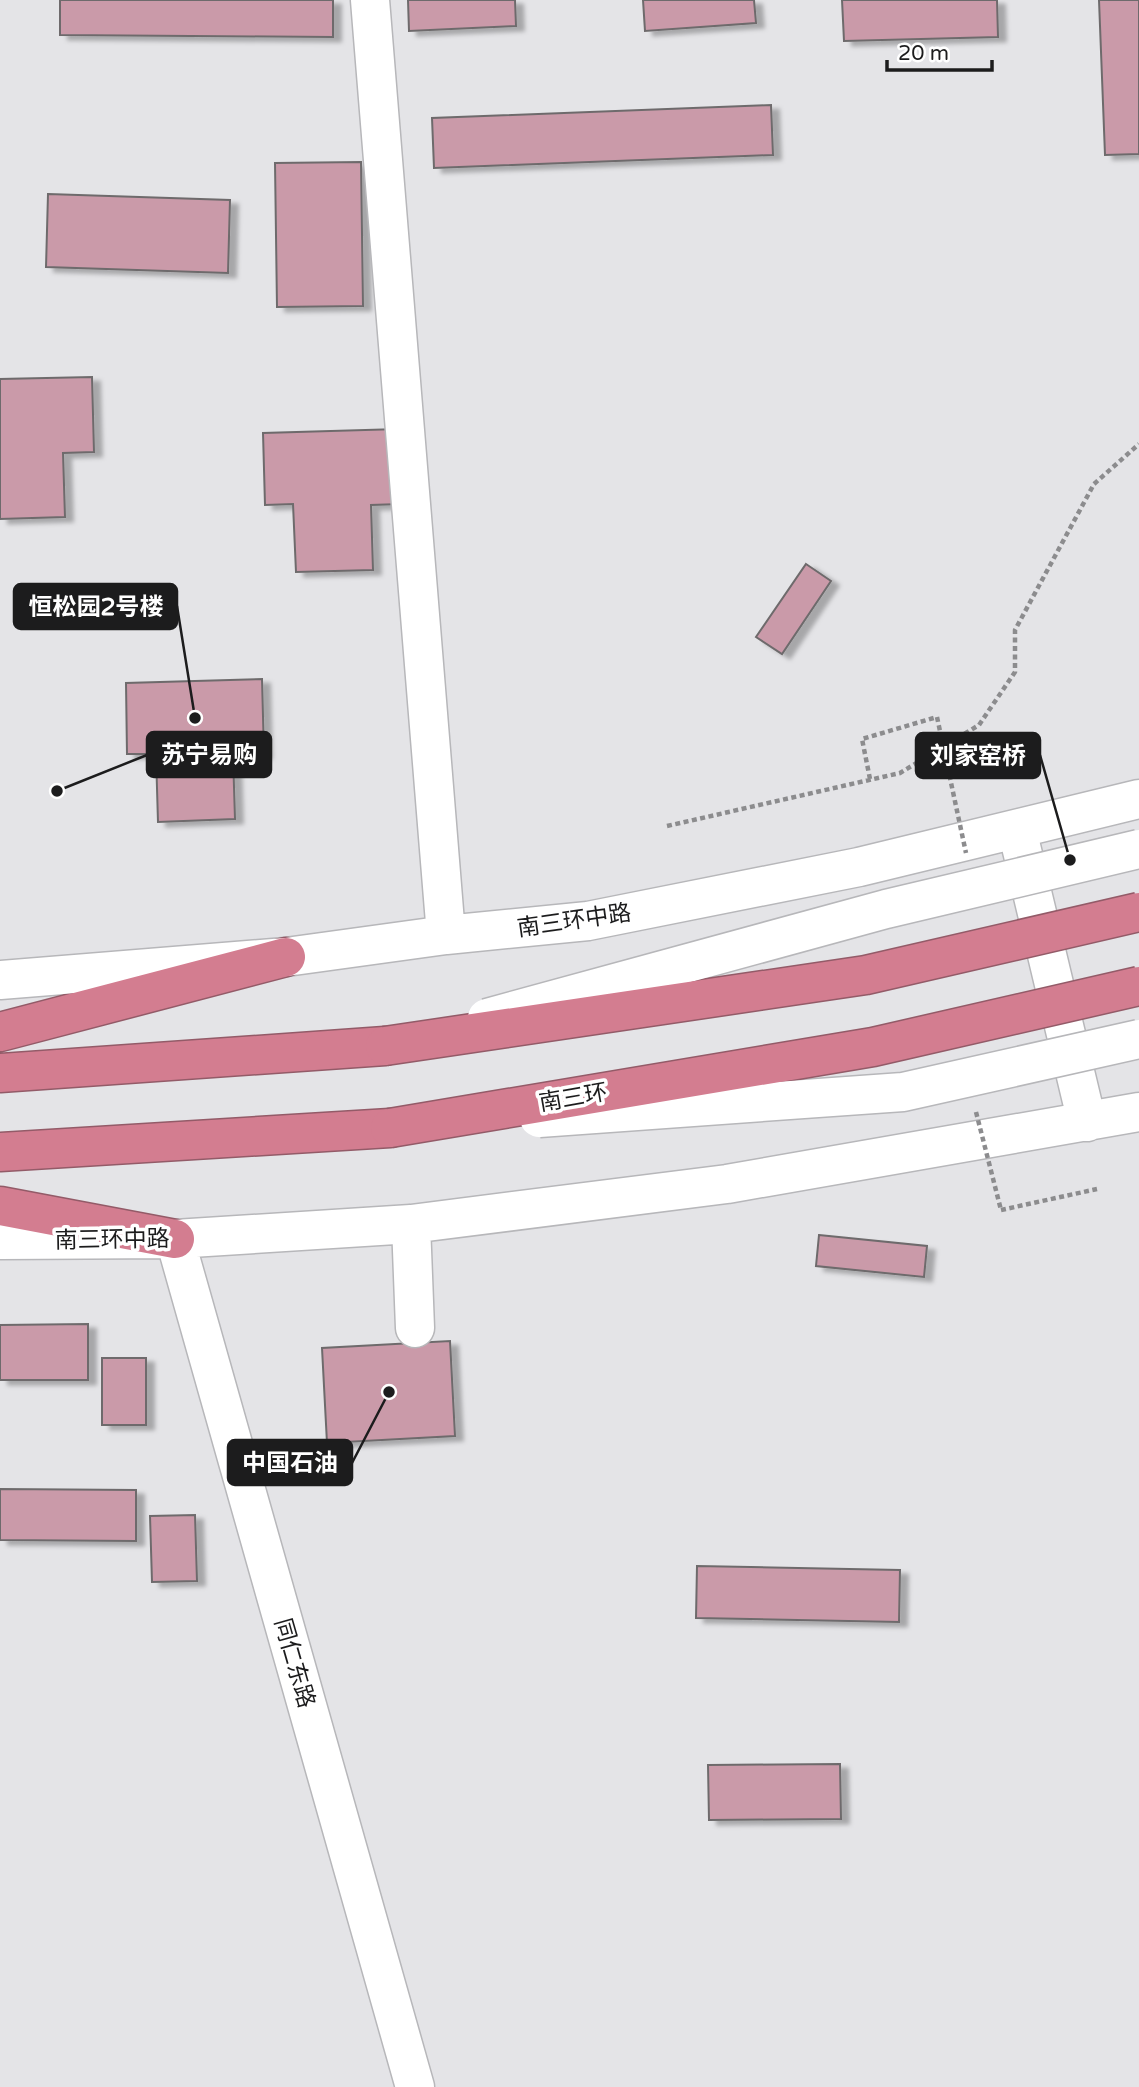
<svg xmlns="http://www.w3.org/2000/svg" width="1139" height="2087" font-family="'Varela Round','Noto Sans SC',sans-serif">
<defs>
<filter id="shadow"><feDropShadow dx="8" dy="4.5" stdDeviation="2" flood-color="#0004"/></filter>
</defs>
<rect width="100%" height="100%" fill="#e4e4e7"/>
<path fill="#ca9aa9" stroke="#6e6b6c" stroke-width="2" filter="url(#shadow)" d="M 60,0 L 333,0 L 333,37 L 60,35 Z
M 408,0 L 515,0 L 516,26 L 409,31 Z
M 643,0 L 754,0 L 756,23 L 645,31 Z
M 842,0 L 997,0 L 998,37 L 844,41 Z
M 1099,0 L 1139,0 L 1139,154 L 1105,155 Z
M 771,105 L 773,155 L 434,168 L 432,118 Z
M 361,162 L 363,306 L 277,307 L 275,163 Z
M 48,194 L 230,200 L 228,273 L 46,267 Z
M 92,377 L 94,452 L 63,453 L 65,517 L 0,519 L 0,379 Z
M 399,429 L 401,504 L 371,505 L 373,570 L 296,572 L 293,504 L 265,505 L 263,433 Z
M 806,564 L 831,581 L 782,654 L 756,637 Z
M 262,679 L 264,754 L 233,755 L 235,819 L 158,822 L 156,754 L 127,754 L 126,683 Z
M 819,1235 L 927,1246 L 924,1277 L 816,1266 Z
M 88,1324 L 88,1380 L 0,1380 L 0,1325 Z
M 450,1341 L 455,1436 L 327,1443 L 322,1348 Z
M 102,1358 L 146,1358 L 146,1425 L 102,1425 Z
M 0,1489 L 136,1490 L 136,1541 L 0,1540 Z
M 195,1515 L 197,1581 L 152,1582 L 150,1516 Z
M 697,1566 L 900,1570 L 899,1622 L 696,1618 Z
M 840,1764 L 841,1819 L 709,1820 L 708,1765 Z"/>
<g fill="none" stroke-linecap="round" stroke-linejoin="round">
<defs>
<path id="minor" d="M 370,0 L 446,935
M 1020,842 L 1087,1122
M 0,980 L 286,957 L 446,935 L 588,921 L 859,867 L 1139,799
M 411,1224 L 415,1328
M 175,1239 L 415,2087
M 0,1240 L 175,1239 L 411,1224 L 727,1184 L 1139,1112"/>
<path id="highway" d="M 0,1032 L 286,957
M 0,1073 L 385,1046
M 0,1152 L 390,1128
M 0,1206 L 175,1239"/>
</defs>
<use href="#minor" stroke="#b7b7ba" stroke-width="41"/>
<use href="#highway" stroke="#935b68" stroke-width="41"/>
<path stroke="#8c8c8e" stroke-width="4.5" stroke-dasharray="5 3.5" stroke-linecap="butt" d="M 870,779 L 862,739 L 937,717
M 667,826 L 900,773 L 979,725 L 1015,672 L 1015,630 L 1094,484 L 1139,444
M 1001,1210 L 1097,1189"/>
<use href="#minor" stroke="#fff" stroke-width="38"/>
<use href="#highway" stroke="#d37d90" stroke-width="38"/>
<defs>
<path id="minor-bridge" d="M 487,1018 L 886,909 L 1139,849
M 539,1118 L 903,1092 L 1139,1039"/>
<path id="highway-bridge" d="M 385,1046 L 866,975 L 1139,912
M 390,1128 L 873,1047 L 1139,986"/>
</defs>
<use href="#minor-bridge" stroke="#b7b7ba" stroke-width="41" stroke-linecap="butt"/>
<use href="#highway-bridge" stroke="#935b68" stroke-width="41" stroke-linecap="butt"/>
<path stroke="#8c8c8e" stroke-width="4.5" stroke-dasharray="5 3.5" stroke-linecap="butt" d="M 937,717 L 966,853
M 976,1112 L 1001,1210"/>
<use href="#minor-bridge" stroke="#fff" stroke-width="38"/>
<use href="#highway-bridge" stroke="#d37d90" stroke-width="38"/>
</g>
<g text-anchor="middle" stroke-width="7" stroke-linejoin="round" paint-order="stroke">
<g font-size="23" fill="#1c1c1d" stroke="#fff">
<text transform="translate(574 920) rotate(-8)" y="8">南三环中路</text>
<text transform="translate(573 1097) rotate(-10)" y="8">南三环</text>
<text transform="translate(112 1239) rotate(-1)" y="8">南三环中路</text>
<text transform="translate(295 1663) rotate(74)" y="8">同仁东路</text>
</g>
</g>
<path fill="none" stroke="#1c1c1d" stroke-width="2.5" d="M195 718L177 606M57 791L147 755M1070 860L1040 755M389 1392L352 1463"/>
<g fill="#1c1c1d" stroke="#fff" stroke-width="2.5">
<circle cx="195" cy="718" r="7"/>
<circle cx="57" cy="791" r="7"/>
<circle cx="1070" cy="860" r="7"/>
<circle cx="389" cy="1392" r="7"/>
</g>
<g fill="#1c1c1d" stroke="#1c1c1d" stroke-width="2.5">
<rect x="14" y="584" width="163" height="45" rx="7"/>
<rect x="147" y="732" width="124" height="45" rx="7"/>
<rect x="916" y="733" width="124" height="45" rx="7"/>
<rect x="228" y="1440" width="124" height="45" rx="7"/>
</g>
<g font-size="24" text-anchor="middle" font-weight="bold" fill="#fff">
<text x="96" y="615">恒松园2号楼</text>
<text x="209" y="763">苏宁易购</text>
<text x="978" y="764">刘家窑桥</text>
<text x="290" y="1471">中国石油</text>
</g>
<path d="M887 60v10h105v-10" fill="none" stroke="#1c1c1d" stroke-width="3.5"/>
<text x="898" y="60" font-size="21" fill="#1c1c1d" stroke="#ffffff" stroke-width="5" paint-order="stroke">20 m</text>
</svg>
